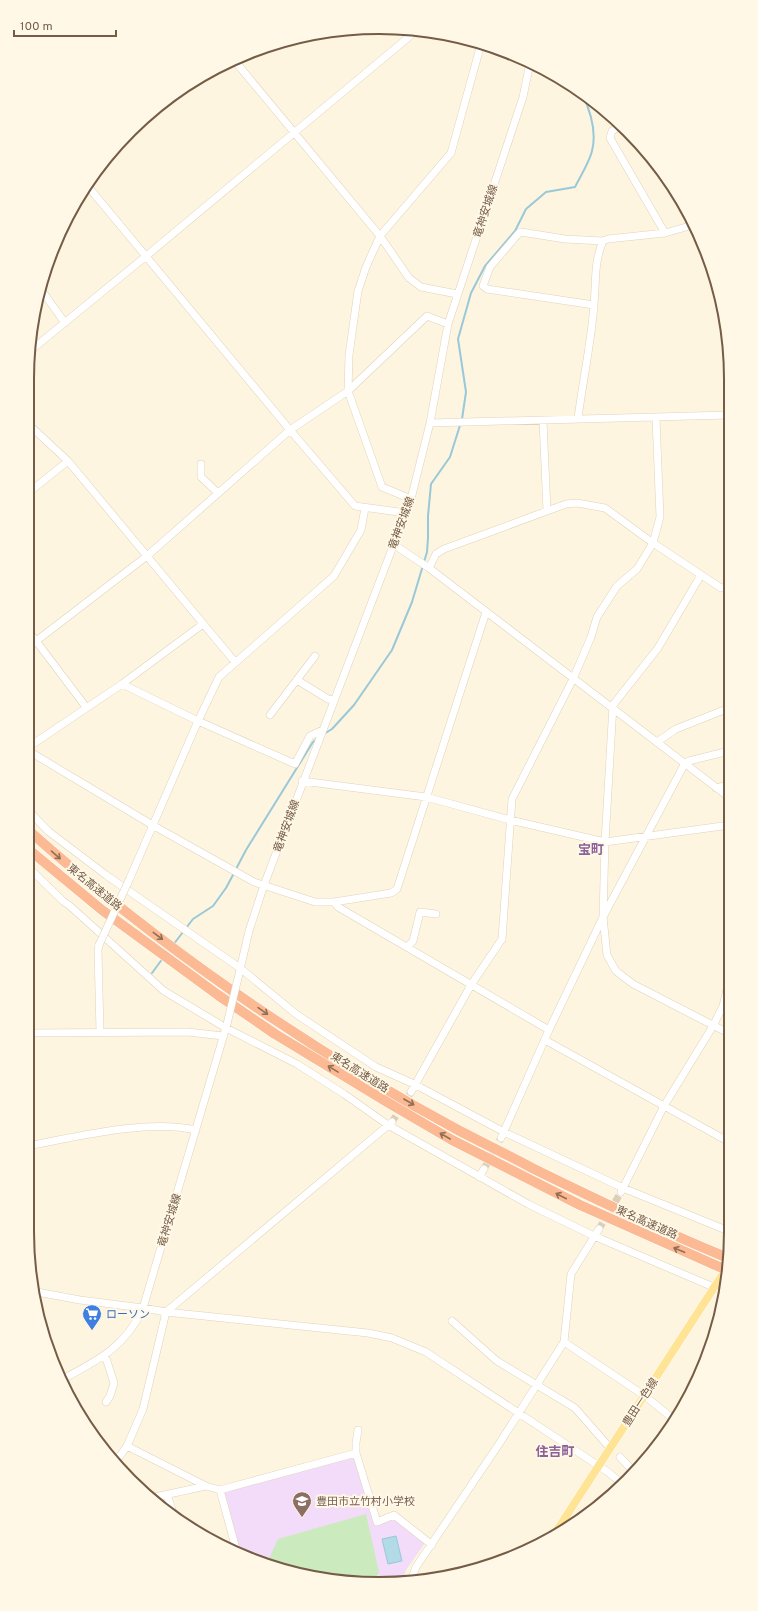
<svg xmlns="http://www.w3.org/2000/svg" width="758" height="1611" font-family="Overpass,'Noto Sans JP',sans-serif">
<rect width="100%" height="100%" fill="#fdf5df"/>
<path fill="#f2dcf9" d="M 354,1457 L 370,1504 L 375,1525 L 392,1518 L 396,1519 L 425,1543 L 406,1570 L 403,1580 L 311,1577 L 240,1551 L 223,1492 Z"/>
<path fill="#cbebbe" d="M 366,1514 L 379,1572 L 375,1579 L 311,1577 L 268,1561 L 278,1539 Z"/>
<path fill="#b3dae7" stroke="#99c8d9" d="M 396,1536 L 402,1561 L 388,1564 L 382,1539 Z"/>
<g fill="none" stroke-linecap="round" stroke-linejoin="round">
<path stroke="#99c8d9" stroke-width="2" d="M 324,734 L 332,729 L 354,705 L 392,650 L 412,602 L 427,552 L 428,538 L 428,516 L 431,484 L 450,457 L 462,419 L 466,392 L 458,339 L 471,293 L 485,266 L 515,231 L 526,209 L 546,192 L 575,187 C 581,175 589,163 592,151 C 597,132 590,110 582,93
M 236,869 L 246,850 L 313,742 L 317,739
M 173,945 L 193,919 L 213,906 L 226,888 L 234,873
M 152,973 L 163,958"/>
<path stroke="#dbcfb9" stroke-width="7" stroke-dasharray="7 3.5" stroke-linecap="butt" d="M 392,1122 L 411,1092
M 484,1169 L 501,1138
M 599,1229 L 621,1192"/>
<defs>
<path id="minor" d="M 234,60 L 380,236 L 409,278 L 421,287 L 457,294
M 620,126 L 612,131 L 610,138 L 665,233
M 86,184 L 290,430 L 355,506 L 406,513
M 40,288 L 65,323
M 594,305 L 487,289 L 483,286 L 490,267 L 519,233 L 521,232 L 565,239 L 603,241 L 608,239 L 665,233 L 693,225
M 30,351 L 145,257 L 416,31
M 578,418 C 583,380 591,343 594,305 C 596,283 594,261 603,241
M 543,421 L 547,511
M 27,423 L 68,461 L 235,662
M 430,423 L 728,415
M 201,464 L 201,477 L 218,493
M 27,494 L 68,461
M 411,499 L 382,487 L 348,391 L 349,355 L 358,291 L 366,267 L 380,236 L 451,153 L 481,44
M 393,544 L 429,568 L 730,798
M 429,568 L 436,554 L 444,549 L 566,504 L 577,503 L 605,508 L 653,543 L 721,588 L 729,587
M 701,575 L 658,648 L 613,705 L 605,842 L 603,917 L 607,955 L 616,971 L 633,984 L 730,1034
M 27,629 L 86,707
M 27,648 L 147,556 L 290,430 L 348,391 L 427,316 L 448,324
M 297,680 L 328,699 L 334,700
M 122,684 L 198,721 L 295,764 L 310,736 L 323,730
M 270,715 L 315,656
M 657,742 L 676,729 L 729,708
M 27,748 L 122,684 L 203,624
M 27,750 L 154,826 L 254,882 L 315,902 L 334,902 L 391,893 L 397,889 L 486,612
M 302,781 L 426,797 L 510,820 L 605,842 L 730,825
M 716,788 L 729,785
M 27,809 L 48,831 L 106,875 L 240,968 L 296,1014 L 376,1067 L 414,1084 L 504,1132 L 623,1188 L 731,1232
M 27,866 L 63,901 L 70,906 L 164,991 L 226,1028 L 297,1064 L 344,1094 L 388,1125 L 528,1204 L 594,1236 L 725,1292
M 130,878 L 198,721 L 219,677 L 334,576 L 361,530 L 365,508
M 334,902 L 338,907 L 549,1030
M 99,945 L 98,950 L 100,1032
M 407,947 L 413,941 L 420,912 L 436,914
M 239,974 L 249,931 L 264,885 L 411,499 L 430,423 L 448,324 L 523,97 L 530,63
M 27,1033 L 188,1032 L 223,1036
M 545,1040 L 731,1143
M 411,1092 L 471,985 L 502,939 L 512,799 L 573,679 L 591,637 L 597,617 L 617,586 L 637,569 L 653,543 L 660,517 L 656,418
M 501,1138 L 549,1030 L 603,917 L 685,763 L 689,761 L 729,751
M 27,1146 C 77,1137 146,1119 196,1130
M 479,1177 L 484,1169
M 621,1192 L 664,1106 L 713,1026 L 723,1006 L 730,977
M 37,1292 L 80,1300 L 143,1308 L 166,1312 L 368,1333 L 392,1338 L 426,1352 L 608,1472 L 621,1483
M 452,1321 L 497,1361 L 575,1408 L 610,1448
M 564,1342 L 645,1396 L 672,1418
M 105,1355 L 114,1383 L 110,1396 L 106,1402
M 61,1380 C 97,1361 126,1347 143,1308 L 227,1024
M 358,1430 L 356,1443 L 356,1453 L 377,1522 L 394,1515 L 432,1545
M 127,1446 L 206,1486 L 220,1490 L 356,1453
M 620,1457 L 634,1472
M 114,1464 L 122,1453 L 127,1446 L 143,1409 L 166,1312 L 392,1122
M 220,1490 L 236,1549
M 167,1495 L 173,1512
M 155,1497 L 206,1486
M 411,1581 L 416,1567 L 499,1444 L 564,1342 L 571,1274 L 599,1229"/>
<path id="major" d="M 552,1538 L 728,1266"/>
<path id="highway" d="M 27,829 C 156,944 306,1048 458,1130 C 483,1143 508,1155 532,1168 C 597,1200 662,1231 728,1258
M 27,848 L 102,910 L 218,995 L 275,1034 L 387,1102 L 452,1140 L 580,1205 L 715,1265"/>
</defs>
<use href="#minor" stroke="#e1d2bb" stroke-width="8"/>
<use href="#major" stroke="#fff" stroke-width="9"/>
<use href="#highway" stroke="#fff" stroke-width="11"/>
<use href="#minor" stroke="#fff" stroke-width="7"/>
<use href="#major" stroke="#ffe495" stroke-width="8"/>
<use href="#highway" stroke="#fbba93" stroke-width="10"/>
<defs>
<path id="minor-bridge" d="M 99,945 L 130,878
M 227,1024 L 239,974"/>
<path id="highway-bridge" d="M 715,1265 L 727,1270"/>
</defs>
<use href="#minor-bridge" stroke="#e1d2bb" stroke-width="8" stroke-linecap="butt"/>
<use href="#highway-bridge" stroke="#fff" stroke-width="11" stroke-linecap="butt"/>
<use href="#minor-bridge" stroke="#fff" stroke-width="7"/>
<use href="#highway-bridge" stroke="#fbba93" stroke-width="10"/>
</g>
<defs><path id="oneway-shaft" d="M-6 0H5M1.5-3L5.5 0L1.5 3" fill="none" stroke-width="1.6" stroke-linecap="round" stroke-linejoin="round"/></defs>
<g stroke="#906f55">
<use href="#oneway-shaft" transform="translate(56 855) rotate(41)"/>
<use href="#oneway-shaft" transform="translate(158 936) rotate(37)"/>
<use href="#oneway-shaft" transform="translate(263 1011) rotate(35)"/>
<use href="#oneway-shaft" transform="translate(333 1069) rotate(-149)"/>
<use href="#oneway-shaft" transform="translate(409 1102) rotate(30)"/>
<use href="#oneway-shaft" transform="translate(445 1136) rotate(-150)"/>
<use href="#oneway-shaft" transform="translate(561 1196) rotate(-153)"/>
<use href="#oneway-shaft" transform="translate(679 1250) rotate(-157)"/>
</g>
<defs>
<symbol id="supermarket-pin" viewBox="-11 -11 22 30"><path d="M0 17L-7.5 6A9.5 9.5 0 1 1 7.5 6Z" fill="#3f7fe0" stroke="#fff8e7"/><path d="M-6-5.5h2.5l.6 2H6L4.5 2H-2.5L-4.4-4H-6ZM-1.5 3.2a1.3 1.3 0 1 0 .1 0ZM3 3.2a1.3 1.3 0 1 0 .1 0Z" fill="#fff"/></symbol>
<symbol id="school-pin" viewBox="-11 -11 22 30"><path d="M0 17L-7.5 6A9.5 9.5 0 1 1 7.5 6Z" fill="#8d6e63" stroke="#fff8e7"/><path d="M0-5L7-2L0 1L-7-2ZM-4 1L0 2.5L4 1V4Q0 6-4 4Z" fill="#fff"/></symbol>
</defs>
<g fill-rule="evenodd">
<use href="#supermarket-pin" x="81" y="1303" width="22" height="30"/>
<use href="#school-pin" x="291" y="1490" width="22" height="30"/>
</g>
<g text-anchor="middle" stroke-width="4" stroke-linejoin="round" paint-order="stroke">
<g font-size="11" fill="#755c46" stroke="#fff8e7">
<text transform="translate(485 211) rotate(-72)" y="4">竜神安城線</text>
<text transform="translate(401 523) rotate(-70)" y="4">竜神安城線</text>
<text transform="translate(286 826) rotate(-70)" y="4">竜神安城線</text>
<text transform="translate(95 887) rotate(39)" y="4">東名高速道路</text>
<text transform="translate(360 1072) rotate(32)" y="4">東名高速道路</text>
<text transform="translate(169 1220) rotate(-73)" y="4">竜神安城線</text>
<text transform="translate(647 1222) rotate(24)" y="4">東名高速道路</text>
<text transform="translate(640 1402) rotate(-57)" y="4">豊田一色線</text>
</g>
<g font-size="11" fill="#366cbe" stroke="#fff8e7" text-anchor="start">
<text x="106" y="1318">ローソン</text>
</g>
<g font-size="11" fill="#785e54" stroke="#fff8e7" text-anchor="start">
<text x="316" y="1505">豊田市立竹村小学校</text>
</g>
<g font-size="13" font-weight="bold" fill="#8c6199" stroke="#fff8e7">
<text x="591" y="854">宝町</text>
<text x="555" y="1456">住吉町</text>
</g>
</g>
<path d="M0 0H758V1611H0ZM379 34H379A345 345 0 0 1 724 379V1232A345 345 0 0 1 379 1577H379A345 345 0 0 1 34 1232V379A345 345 0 0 1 379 34Z" fill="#fff8e7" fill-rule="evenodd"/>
<path fill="none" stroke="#755c46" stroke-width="2" d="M379 34H379A345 345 0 0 1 724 379V1232A345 345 0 0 1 379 1577H379A345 345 0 0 1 34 1232V379A345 345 0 0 1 379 34Z"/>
<path d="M14 30v6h102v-6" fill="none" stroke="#755c46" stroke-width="2"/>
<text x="20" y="30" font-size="12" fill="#755c46" stroke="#fff8e7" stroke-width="3" paint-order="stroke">100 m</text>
</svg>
